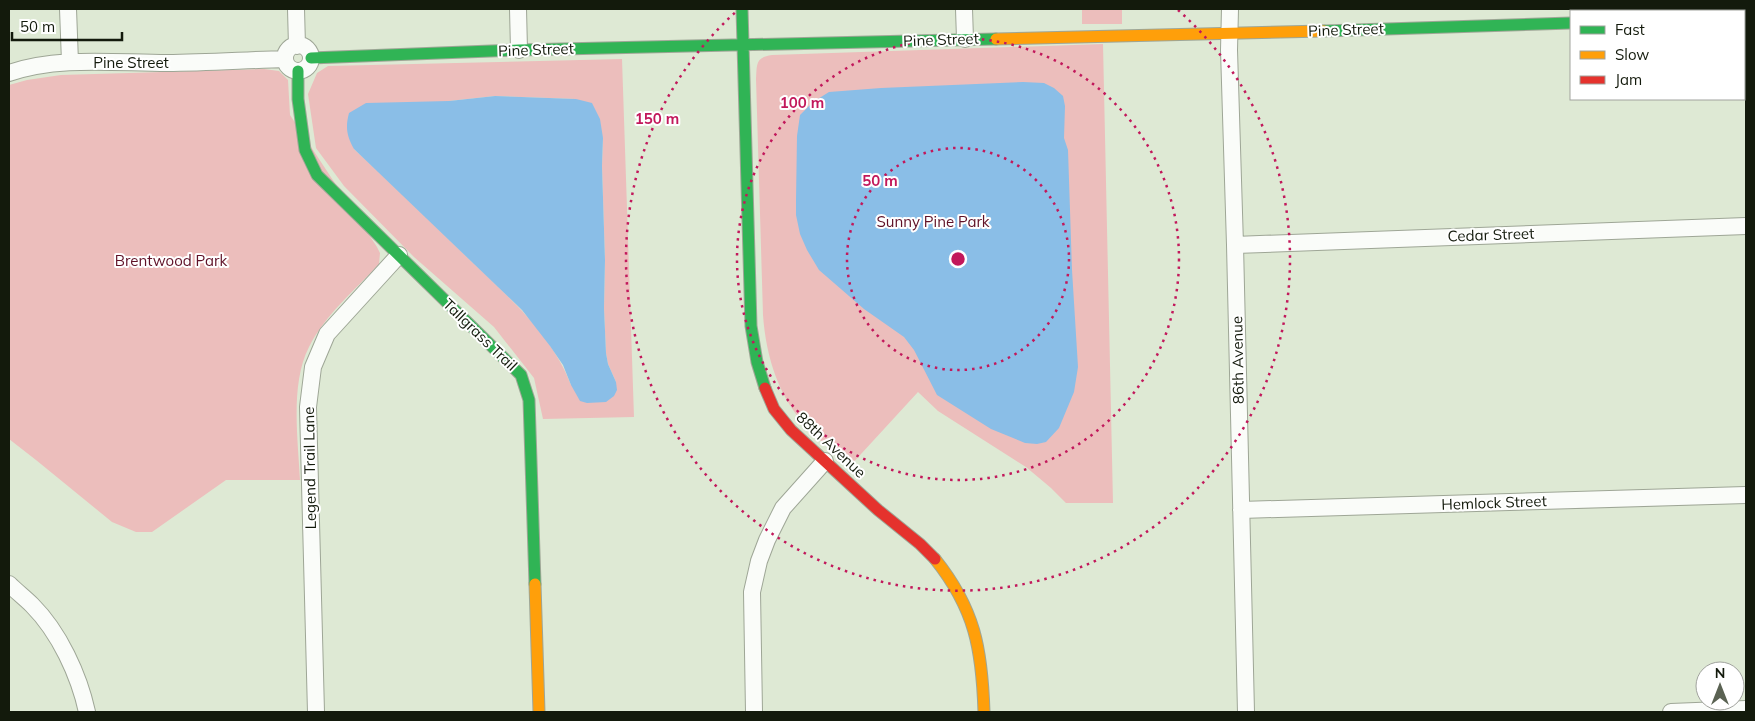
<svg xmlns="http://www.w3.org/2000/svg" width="1755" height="721" font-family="Mulish,sans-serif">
<rect width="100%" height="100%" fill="#dee9d4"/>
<path fill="#ecbebc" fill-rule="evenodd" d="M 1082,9 L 1122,9 L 1122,24 L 1082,24 Z
M 1103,44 L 1113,503 L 1066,503 L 1051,488 L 1026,467 L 938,411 L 918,392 L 850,466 C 837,454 822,443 810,430 C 779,400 766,357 763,315 L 756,79 C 757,65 755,57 772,55 Z
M 622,59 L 634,417 L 543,419 L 534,378 L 494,327 L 414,257 L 344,186 L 316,148 L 308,94 L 317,73 L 328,66 ZM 495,96 L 576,99 L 603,138 L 602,166 L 605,260 L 604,308 L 606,353 L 608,364 L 616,382 L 571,385 C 551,332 506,295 466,256 C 429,220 392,184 354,149 L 449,101 Z
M 264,69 L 279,71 L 288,80 L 290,115 L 377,247 L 380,253 L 379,264 C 355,290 325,315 309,347 C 290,384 298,439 300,480 L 226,480 L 152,532 L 136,532 L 112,522 L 36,460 L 9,439 L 9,85 L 27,80 L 61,75 Z"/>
<path fill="#8abee7" d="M 1023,82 L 1044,83 L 1054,88 L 1063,96 L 1065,106 L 1064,138 L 1068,150 L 1072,270 L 1078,367 L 1074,392 L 1059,428 L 1046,442 L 1037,444 L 1025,443 L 991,429 L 937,395 L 914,350 L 904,337 L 864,309 L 819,270 L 807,250 L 800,234 L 796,215 L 796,200 L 797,136 L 800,115 L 813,102 L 829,92 L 881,88 Z
M 495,96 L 576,99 L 592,103 L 600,119 L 603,138 L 602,166 L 605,260 L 604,308 L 606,353 L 608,364 L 616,382 L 617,390 L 614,396 L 606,402 L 587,403 L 580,401 L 571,385 L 563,365 L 550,346 L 522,310 L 354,149 C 347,136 345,128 349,113 L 366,103 L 449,101 Z"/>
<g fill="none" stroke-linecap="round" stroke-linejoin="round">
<defs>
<path id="street" d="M 68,9 L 70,62
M 296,9 L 297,46
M 518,9 L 519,50
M 964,9 L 965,39
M 1230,9 L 1229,50 L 1235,245 L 1246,712
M 1744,17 L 1746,17
M285 58a13 13 0 1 1 26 0a13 13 0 1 1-26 0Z
M 9,73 C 58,56 115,63 167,63 C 206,63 246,60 285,59
M 1235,245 L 1746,226
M 1241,510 L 1746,495
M 9,584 C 16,591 25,598 32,605 C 59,632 79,675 87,712
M 316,712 L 308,407 L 313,367 L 327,334 L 399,255
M 754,712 L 752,592 L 759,561 L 767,540 L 783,508 L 825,461
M 1671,712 L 1746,709"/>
<path id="fast" d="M 742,9 L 751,326 L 757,362 L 765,388
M 1324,31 L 1571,23
M 311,58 L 519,50 L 996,39
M 298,71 L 298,99 L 305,150 L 317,175 L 521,375 L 529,400 L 535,584"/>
<path id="slow" d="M 996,39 L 1324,31
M 935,559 C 975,609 982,649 984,712
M 535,584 L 539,712"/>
<path id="jam" d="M 765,388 L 774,409 L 791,430 L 878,510 L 920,544 L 935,559"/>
</defs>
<use href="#street" stroke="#9ea696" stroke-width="18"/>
<use href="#fast" stroke="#9ea696" stroke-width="13"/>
<use href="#slow" stroke="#9ea696" stroke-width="13"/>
<use href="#jam" stroke="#9ea696" stroke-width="13"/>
<use href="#street" stroke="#fafcf9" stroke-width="16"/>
<use href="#fast" stroke="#30b455" stroke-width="11"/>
<use href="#slow" stroke="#ff9f0a" stroke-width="11"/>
<use href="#jam" stroke="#e5322d" stroke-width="11"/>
</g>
<g fill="none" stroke="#c2185b" stroke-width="2.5" stroke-dasharray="2.5 5">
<circle cx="958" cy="259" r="111"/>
<circle cx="958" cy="259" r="221"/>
<path d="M1178 10A332 332 0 1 1 738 10"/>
</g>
<g text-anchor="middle" stroke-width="4" stroke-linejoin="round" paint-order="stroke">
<g font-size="15" fill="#131a0c" stroke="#fff">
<text transform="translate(1346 30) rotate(-2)" y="5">Pine Street</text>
<text transform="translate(941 40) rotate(-2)" y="5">Pine Street</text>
<text transform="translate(536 50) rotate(-2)" y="5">Pine Street</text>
<text x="131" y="68">Pine Street</text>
<text transform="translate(1491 235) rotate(-2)" y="5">Cedar Street</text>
<text transform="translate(480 335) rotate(44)" y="5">Tallgrass Trail</text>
<text transform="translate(1238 360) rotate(-91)" y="5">86th Avenue</text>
<text transform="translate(831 445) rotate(43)" y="5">88th Avenue</text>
<text transform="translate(310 468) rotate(-91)" y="5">Legend Trail Lane</text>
<text transform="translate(1494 503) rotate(-2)" y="5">Hemlock Street</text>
</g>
<g font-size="15" fill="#5f1127" stroke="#fff">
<text x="933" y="227">Sunny Pine Park</text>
<text x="171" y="266">Brentwood Park</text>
</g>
</g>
<circle cx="958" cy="259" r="8" fill="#c2185b" stroke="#fff" stroke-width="2.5"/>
<g font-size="15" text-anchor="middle" font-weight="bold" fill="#c2185b" stroke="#fff" stroke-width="4" stroke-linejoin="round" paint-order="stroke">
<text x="802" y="108">100 m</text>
<text x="657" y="124">150 m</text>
<text x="880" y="186">50 m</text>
</g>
<rect width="1755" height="721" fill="none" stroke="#131a0c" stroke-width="20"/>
<rect x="1570" y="10" width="175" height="90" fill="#ffffff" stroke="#a1a39e"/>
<rect x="1580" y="26" width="25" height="8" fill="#30b455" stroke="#a1a39e"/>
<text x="1615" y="35" font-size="15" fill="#131a0c">Fast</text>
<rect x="1580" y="51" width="25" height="8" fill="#ff9f0a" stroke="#a1a39e"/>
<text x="1615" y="60" font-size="15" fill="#131a0c">Slow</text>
<rect x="1580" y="76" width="25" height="8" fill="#e5322d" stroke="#a1a39e"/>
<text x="1615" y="85" font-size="15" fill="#131a0c">Jam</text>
<g transform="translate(1720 686)"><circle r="24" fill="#ffffff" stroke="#a1a39e"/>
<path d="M0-4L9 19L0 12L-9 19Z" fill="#5a6252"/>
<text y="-8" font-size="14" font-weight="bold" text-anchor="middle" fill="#131a0c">N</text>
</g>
<path d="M12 32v8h110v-8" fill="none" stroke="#131a0c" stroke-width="2.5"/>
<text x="20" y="32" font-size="15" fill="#131a0c" stroke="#ffffff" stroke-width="4" paint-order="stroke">50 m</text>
</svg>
